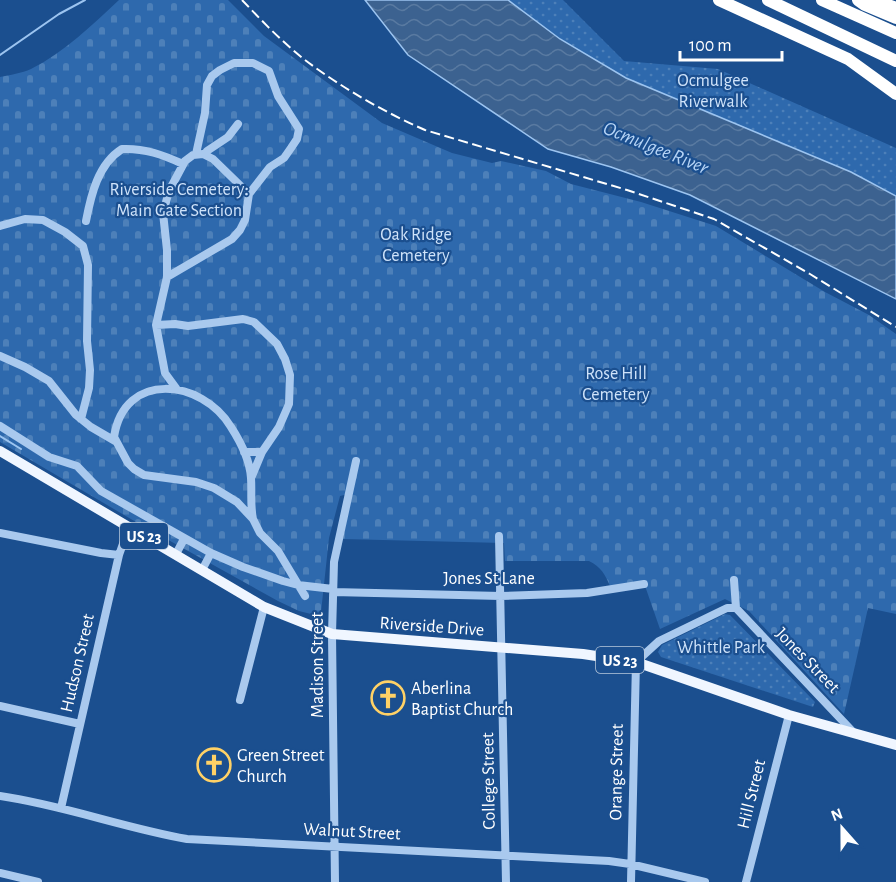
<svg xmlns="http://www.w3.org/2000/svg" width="896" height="882" font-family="'Alegreya Sans',sans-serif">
<defs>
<pattern id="cemetery-stones" width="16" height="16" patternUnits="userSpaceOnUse" patternTransform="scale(1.5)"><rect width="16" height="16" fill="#2e69ad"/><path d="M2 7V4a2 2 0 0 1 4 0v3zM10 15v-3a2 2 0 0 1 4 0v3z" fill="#4d80b9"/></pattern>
<pattern id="park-dots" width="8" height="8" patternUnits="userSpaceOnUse" patternTransform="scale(1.5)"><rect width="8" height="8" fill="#2e69ad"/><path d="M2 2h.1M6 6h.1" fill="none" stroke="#4d80b9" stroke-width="1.8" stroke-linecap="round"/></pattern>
<pattern id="water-waves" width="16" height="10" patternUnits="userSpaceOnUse" patternTransform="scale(1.5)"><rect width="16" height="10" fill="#3c6290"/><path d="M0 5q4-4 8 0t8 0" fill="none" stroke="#597aa1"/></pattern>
</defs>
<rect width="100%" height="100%" fill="#1b4f8f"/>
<path fill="url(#cemetery-stones)" d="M 119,0 L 228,0 L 264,36 L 382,123 L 452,153 L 492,163 L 501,161 L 546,171 L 571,184 L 641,202 L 716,226 L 825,292 L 869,315 L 896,334 L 896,614 L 868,608 L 844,714 L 749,611 L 725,599 L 660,629 L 644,583 L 610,586 C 605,574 601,567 589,561 L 505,561 L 504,543 L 343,539 L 352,493 L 340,496 L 329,538 L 321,612 L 319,616 L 299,611 L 278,601 L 136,522 L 0,442 L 0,77 C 10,75 22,73 31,69 C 65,52 92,25 119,0 Z"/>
<path fill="url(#park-dots)" d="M 508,0 L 563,0 L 624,61 L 718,69 L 896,148 L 896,196 L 851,172 L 626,78 L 560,39 Z
M 725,614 L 730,615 L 815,702 L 813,707 L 661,657 L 658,652 L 662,645 Z"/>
<path fill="url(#water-waves)" stroke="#9cc4f0" stroke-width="1.5" d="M 365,0 L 508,0 L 560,39 L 626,78 L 851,172 L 896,196 L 896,299 L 690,195 L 611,167 L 548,149 L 408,55 Z"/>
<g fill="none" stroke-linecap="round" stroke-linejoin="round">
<path stroke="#9cc4f0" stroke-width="2" d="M 0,55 L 59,14 L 85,0
M 0,436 L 21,449"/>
<path stroke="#a9c9ee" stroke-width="8" d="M 205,154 L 207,151 L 228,137 L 238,124
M 86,221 C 91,195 98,164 122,149 C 145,148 163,155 183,164
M 0,226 L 25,219 L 43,220 L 65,232 L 83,246 L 88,265 L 87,341 L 90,370 L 89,388 L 81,419
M 167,277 L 232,239 L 240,230 L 245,220 L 249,194 L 270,167 L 284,158 L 291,148 L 297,139 L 299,129 L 278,96 L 269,71 L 253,63 L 234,63 L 220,70 L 212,76 L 207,85 L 205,113 L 196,154
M 156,325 L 175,324 L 188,326 L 243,319 L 254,322 L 277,344 L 285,359 L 290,375 L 289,404 L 279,427 L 262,452 L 252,476
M 0,356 L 25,367 L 49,381 L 76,415 L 91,427 L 115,441
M 176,388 L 165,373 L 156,325 L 167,277 L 167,250 L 163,213 L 169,191 L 185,161 L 193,155 L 203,154 L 213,159 L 249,194
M 0,426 L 49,457 L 77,466 L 101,491 L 211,553 L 243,567 L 283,581 L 298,585 L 333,589
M 244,452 L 262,452
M 253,519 C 250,505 252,492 251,478 C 250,461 240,441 231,427 C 202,379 124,370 114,437 L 128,463 L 134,469 L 144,475 L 196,482 L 214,488 L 237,502 L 253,519 L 260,533 L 278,551 L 305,596
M 0,533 L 101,553 L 119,555
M 499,536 L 506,882
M 176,554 L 184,539
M 202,570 L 211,553
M 734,580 L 736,608
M 333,592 L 501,596 L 587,593 L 644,584
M 240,700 L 264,607
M 0,706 L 80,724
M 0,796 C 63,805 124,828 187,839 L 609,861 L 630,864 L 705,882
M 61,808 L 119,555 L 129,527
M 0,873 L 38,882
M 335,882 L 332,634 L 334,562 L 356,461
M 631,882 L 636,662 L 659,641 L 727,608 L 736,608 L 854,733
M 746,882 L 789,715"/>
<path stroke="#f0f6ff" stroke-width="10" d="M 0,451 L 264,607 L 332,634 L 583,654 L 636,662 L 789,715 L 896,745"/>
<path stroke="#fff" stroke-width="12" d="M 719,0 L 848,59 L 896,94
M 768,0 L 896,61
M 822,0 L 896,33
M 858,0 L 865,5 L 896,18
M 875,0 L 896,8"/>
<path stroke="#fff" stroke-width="2" stroke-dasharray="10 4.5" stroke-linecap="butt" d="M 242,0 C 263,22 285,45 309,63 C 344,89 386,113 425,130 L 627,190 L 714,219 L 810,274 L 896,327"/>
</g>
<defs>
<symbol id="church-ring" viewBox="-11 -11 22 22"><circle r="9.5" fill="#1b4f8f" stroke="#ffd166" stroke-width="1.5"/><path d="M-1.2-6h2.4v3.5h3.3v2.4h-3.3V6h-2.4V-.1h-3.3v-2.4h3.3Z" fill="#ffd166"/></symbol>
</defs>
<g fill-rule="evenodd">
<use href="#church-ring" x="369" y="679" width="38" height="38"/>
<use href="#church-ring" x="195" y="746" width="38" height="38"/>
</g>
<g text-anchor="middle" stroke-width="4.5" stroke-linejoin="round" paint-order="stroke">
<g fill="#1b4f8f" stroke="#bbcadd" stroke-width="1.5">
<rect x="120" y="523" width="48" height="26" rx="4.5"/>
<rect x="596" y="647" width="48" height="26" rx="4.5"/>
</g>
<g font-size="16" font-weight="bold" fill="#fff">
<text x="144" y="542">US 23</text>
<text x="620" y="666">US 23</text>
</g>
<g font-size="18" fill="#cfe3fa" stroke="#1b4f8f">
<text x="713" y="86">Ocmulgee<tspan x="713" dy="21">Riverwalk</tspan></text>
<text x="179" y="195">Riverside Cemetery:<tspan x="179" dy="21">Main Gate Section</tspan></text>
<text x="416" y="240">Oak Ridge<tspan x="416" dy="21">Cemetery</tspan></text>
<text x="616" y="379">Rose Hill<tspan x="616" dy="21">Cemetery</tspan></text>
<text x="721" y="653">Whittle Park</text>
</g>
<g font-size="18" fill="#fff" stroke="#1b4f8f">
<text x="489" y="584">Jones St Lane</text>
<text transform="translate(432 626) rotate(4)" y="6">Riverside Drive</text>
<text transform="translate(808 660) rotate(46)" y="6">Jones Street</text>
<text transform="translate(77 663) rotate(-77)" y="6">Hudson Street</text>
<text transform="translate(317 665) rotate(-90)" y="6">Madison Street</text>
<text transform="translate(616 772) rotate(-89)" y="6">Orange Street</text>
<text transform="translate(488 781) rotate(-91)" y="6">College Street</text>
<text transform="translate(751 794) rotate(-76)" y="6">Hill Street</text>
<text transform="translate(352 831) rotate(3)" y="6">Walnut Street</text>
</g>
<g font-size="18" fill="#fff" stroke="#1b4f8f" text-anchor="start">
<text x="411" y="694">Aberlina<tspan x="411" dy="21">Baptist Church</tspan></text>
<text x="237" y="761">Green Street<tspan x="237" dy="21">Church</tspan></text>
</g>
<g font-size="20" font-style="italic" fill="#b5d3f5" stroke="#1b4f8f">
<text transform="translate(656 147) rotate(22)" y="7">Ocmulgee River</text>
</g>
</g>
<g transform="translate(842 828) rotate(339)" stroke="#1b4f8f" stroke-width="4.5" paint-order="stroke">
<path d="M0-4.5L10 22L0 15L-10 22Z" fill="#ffffff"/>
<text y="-9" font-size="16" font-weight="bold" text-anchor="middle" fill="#ffffff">N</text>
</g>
<path d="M680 51v9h102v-9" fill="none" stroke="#ffffff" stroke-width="3"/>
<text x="689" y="51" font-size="18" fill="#ffffff" stroke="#1b4f8f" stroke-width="4.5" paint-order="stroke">100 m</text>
</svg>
